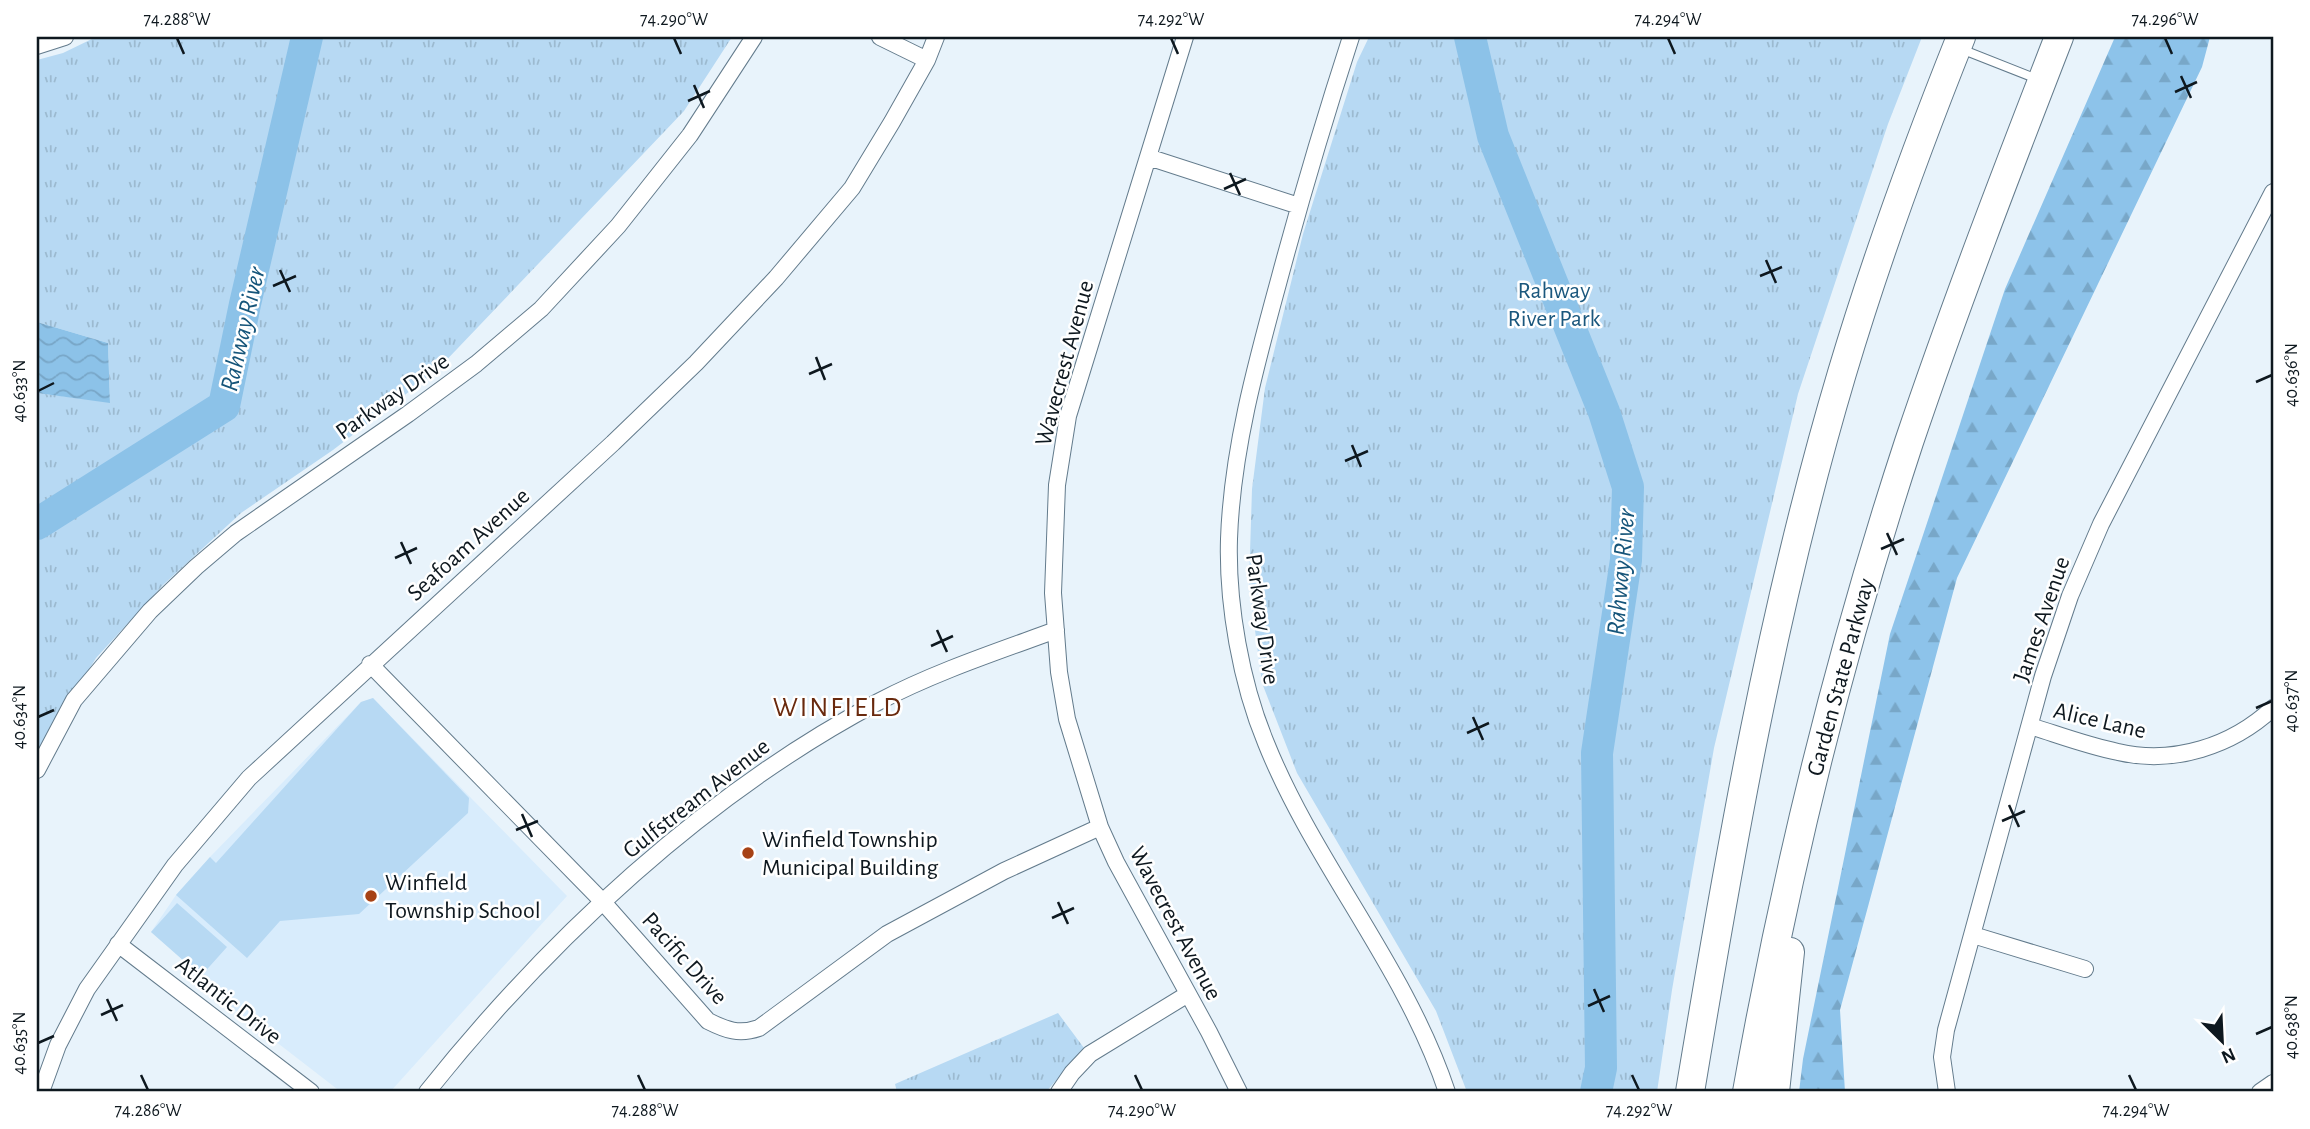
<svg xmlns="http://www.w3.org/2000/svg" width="2310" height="1129" font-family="'Alegreya Sans',sans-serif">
<defs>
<pattern id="forest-firs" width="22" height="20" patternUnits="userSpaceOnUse" patternTransform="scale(1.75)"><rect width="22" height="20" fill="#8dc3ea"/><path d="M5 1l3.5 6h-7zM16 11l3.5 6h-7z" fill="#78a7c8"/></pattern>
<pattern id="park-tufts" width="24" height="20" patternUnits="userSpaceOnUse" patternTransform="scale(1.75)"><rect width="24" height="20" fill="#b7d9f3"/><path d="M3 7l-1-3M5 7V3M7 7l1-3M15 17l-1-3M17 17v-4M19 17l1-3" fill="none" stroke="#9cbad0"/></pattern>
<pattern id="water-waves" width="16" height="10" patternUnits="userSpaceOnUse" patternTransform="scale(1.75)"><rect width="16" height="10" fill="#8cc2e8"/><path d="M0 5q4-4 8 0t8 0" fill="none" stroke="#78a6c7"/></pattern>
</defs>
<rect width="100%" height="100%" fill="#e8f3fb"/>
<path fill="#d8ecfc" d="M 373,698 L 567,896 L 390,1092 L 341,1092 L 227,1004 L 201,976 L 151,932 L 176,895 L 210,857 L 361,702 Z"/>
<path fill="url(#forest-firs)" d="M 2115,37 L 2210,37 L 2202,67 L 1957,578 L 1840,1010 L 1845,1092 L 1799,1092 L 1803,1059 L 1890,634 L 2005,289 Z"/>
<path fill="url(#park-tufts)" d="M 96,37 L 732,37 L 684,111 L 436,371 L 333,450 L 241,513 L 163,585 L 96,658 L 37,756 L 37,393 L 110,402 L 108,343 L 37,322 L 37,60 L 63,53 Z
M 1369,37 L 1922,37 L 1888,124 L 1798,394 L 1714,748 L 1672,990 L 1657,1092 L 1467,1092 L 1436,1011 L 1297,773 L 1262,683 L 1249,585 L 1252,489 L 1265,388 L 1303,234 L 1357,62 Z
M 1058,1013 L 1084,1048 L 1046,1092 L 897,1092 L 895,1084 Z"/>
<path fill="#b7d9f3" d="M 373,698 L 469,798 L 468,813 L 359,914 L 280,921 L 247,958 L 176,895 L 210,857 L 216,863 L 361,702 Z
M 177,903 L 227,947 L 201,976 L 151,932 Z"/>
<path fill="url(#water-waves)" d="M 37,322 L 108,343 L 110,403 L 37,393 Z"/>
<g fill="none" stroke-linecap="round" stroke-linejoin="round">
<path stroke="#8cc2e8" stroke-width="32" d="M 1470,37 L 1493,136 L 1604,412 L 1628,487 L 1626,560 L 1597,753 L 1601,1068 L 1596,1092
M 37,524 L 224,406 L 245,304 L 307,37"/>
<defs>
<path id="service" d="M 1961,49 L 2037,79"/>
<path id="minor" d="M 880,37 L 927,60
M 1185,37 L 1068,416 L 1057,485 L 1053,593 L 1059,672 L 1067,719 L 1100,827 L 1116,862 L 1209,1032 L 1239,1092
M 1351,37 C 1325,117 1301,198 1279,280 C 1256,364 1232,451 1229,539 C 1227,604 1241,683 1266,743 C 1315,865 1405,966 1447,1092
M 37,46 L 65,37
M 1148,157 L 1299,206
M 370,664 L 603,902 L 708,1021 C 726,1030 739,1035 759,1028 L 887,934 L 1004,871 L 1100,827
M 2030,726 C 2059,735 2088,746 2118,752 C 2174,765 2232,746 2273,708
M 37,770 L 74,700 L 150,611 L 196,567 L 236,533 L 408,414 L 476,364 L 541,309 L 618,226 L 690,135 L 754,37
M 1973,935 L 2085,969
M 118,944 L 311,1092
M 41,1092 L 58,1045 L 87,989 L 175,865 L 249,778 L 613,443 L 696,363 L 776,278 L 852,188 L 892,122 L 927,60 L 936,37
M 427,1092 C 548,940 706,793 878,702 C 935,672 996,652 1056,630
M 1059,1092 L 1072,1073 L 1090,1054 L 1188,994
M 1947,1092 L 1942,1057 L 1946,1030 L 2043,676 L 2070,596 L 2101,524 L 2273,192
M 2260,1092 L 2273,1083"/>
<path id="motorway" d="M 1690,1092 C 1730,851 1772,608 1842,373 C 1876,259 1917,147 1961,37
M 1747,1092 C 1786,872 1839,655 1909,442 C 1955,306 2007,171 2059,37
M 1775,1092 L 1790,952"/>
</defs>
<use href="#service" stroke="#637b8c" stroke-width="10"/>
<use href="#minor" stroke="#637b8c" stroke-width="18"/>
<use href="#motorway" stroke="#637b8c" stroke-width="30"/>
<use href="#service" stroke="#fff" stroke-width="8"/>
<use href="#minor" stroke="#fff" stroke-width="16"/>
<use href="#motorway" stroke="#fff" stroke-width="28"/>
</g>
<path fill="none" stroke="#0e181f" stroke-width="2.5" d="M 177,38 L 184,54M 674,38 L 681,54M 1171,38 L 1178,54M 1668,38 L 1675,54M 2165,38 L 2172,54M 2181,76 L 2191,98M 694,85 L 704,108M 2175,92 L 2197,82M 688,101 L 710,91M 1230,173 L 1240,195M 1224,189 L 1246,179M 1766,260 L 1776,283M 280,270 L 290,292M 1760,276 L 1782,267M 273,286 L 296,276M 816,357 L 825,380M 809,374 L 832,364M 2256,382 L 2272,375M 38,391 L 54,383M 1352,445 L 1361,467M 1345,461 L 1368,451M 1887,533 L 1897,555M 401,542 L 411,564M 1881,549 L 1904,539M 395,558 L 417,548M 937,630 L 947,652M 931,646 L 953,636M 2256,708 L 2272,701M 38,717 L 54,710M 1473,717 L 1483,740M 1467,733 L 1489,723M 2009,805 L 2019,827M 522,814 L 532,837M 2002,821 L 2025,811M 516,830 L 538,821M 1058,902 L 1068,924M 1052,918 L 1074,908M 1594,989 L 1604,1012M 107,999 L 117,1021M 1588,1006 L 1610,996M 101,1015 L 123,1005M 2256,1034 L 2272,1027M 38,1043 L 54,1036M 141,1075 L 148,1090M 638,1075 L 645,1090M 1135,1075 L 1142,1090M 1632,1075 L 1639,1090M 2129,1075 L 2136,1090"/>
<g fill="#a74215" stroke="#fff" stroke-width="2.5">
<circle cx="748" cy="853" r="7"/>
<circle cx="371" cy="896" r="7"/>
</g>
<g text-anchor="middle" stroke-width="5" stroke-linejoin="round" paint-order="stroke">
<g font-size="24" fill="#1a577d" stroke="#fff">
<text x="1554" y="298">Rahway<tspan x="1554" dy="28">River Park</tspan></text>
</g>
<g font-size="24" fill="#0e181f" stroke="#fff">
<text transform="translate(1064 363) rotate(-75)" y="8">Wavecrest Avenue</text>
<text transform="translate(392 396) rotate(-35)" y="8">Parkway Drive</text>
<text transform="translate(468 544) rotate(-42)" y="8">Seafoam Avenue</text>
<text transform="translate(1263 619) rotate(82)" y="8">Parkway Drive</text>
<text transform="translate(2041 619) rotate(-71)" y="8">James Avenue</text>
<text transform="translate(1840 677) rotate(-75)" y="8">Garden State Parkway</text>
<text transform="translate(2100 720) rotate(13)" y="8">Alice Lane</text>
<text transform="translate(696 798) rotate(-38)" y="8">Gulfstream Avenue</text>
<text transform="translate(1176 923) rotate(62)" y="8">Wavecrest Avenue</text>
<text transform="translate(685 958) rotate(48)" y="8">Pacific Drive</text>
<text transform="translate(229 1000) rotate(38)" y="8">Atlantic Drive</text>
</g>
<g font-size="24" fill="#0e181f" stroke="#fff" text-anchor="start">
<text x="762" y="847">Winfield Township<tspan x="762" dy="28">Municipal Building</tspan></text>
<text x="385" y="890">Winfield<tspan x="385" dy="28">Township School</tspan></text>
</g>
<g font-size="26" font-style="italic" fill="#16557a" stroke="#fff">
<text transform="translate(242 329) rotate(-77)" y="9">Rahway River</text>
<text transform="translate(1620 572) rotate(-85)" y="9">Rahway River</text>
</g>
<g font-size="28" letter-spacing="2" fill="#69290d" stroke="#fff">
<text x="838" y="716">WINFIELD</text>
</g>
</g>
<rect width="2310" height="1129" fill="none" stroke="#ffffff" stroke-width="77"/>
<g transform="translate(2222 1041) rotate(156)" stroke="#ffffff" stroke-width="5" paint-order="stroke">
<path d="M0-5L12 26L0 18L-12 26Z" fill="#0e181f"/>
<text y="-10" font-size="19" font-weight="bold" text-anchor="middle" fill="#0e181f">N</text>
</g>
<rect x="38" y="38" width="2234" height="1052" fill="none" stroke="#0e181f" stroke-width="2.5"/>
<g font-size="18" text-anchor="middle" fill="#0e181f">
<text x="177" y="25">74.288°W</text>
<text x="674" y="25">74.290°W</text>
<text x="1171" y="25">74.292°W</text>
<text x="1668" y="25">74.294°W</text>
<text x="2165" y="25">74.296°W</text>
<text transform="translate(2291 375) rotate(-90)" y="6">40.636°N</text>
<text transform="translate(19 391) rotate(-90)" y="6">40.633°N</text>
<text transform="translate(2291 701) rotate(-90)" y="6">40.637°N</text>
<text transform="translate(19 717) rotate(-90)" y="6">40.634°N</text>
<text transform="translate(2291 1027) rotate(-90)" y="6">40.638°N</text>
<text transform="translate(19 1043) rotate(-90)" y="6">40.635°N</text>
<text x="148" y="1116">74.286°W</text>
<text x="645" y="1116">74.288°W</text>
<text x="1142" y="1116">74.290°W</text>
<text x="1639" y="1116">74.292°W</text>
<text x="2136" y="1116">74.294°W</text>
</g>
</svg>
